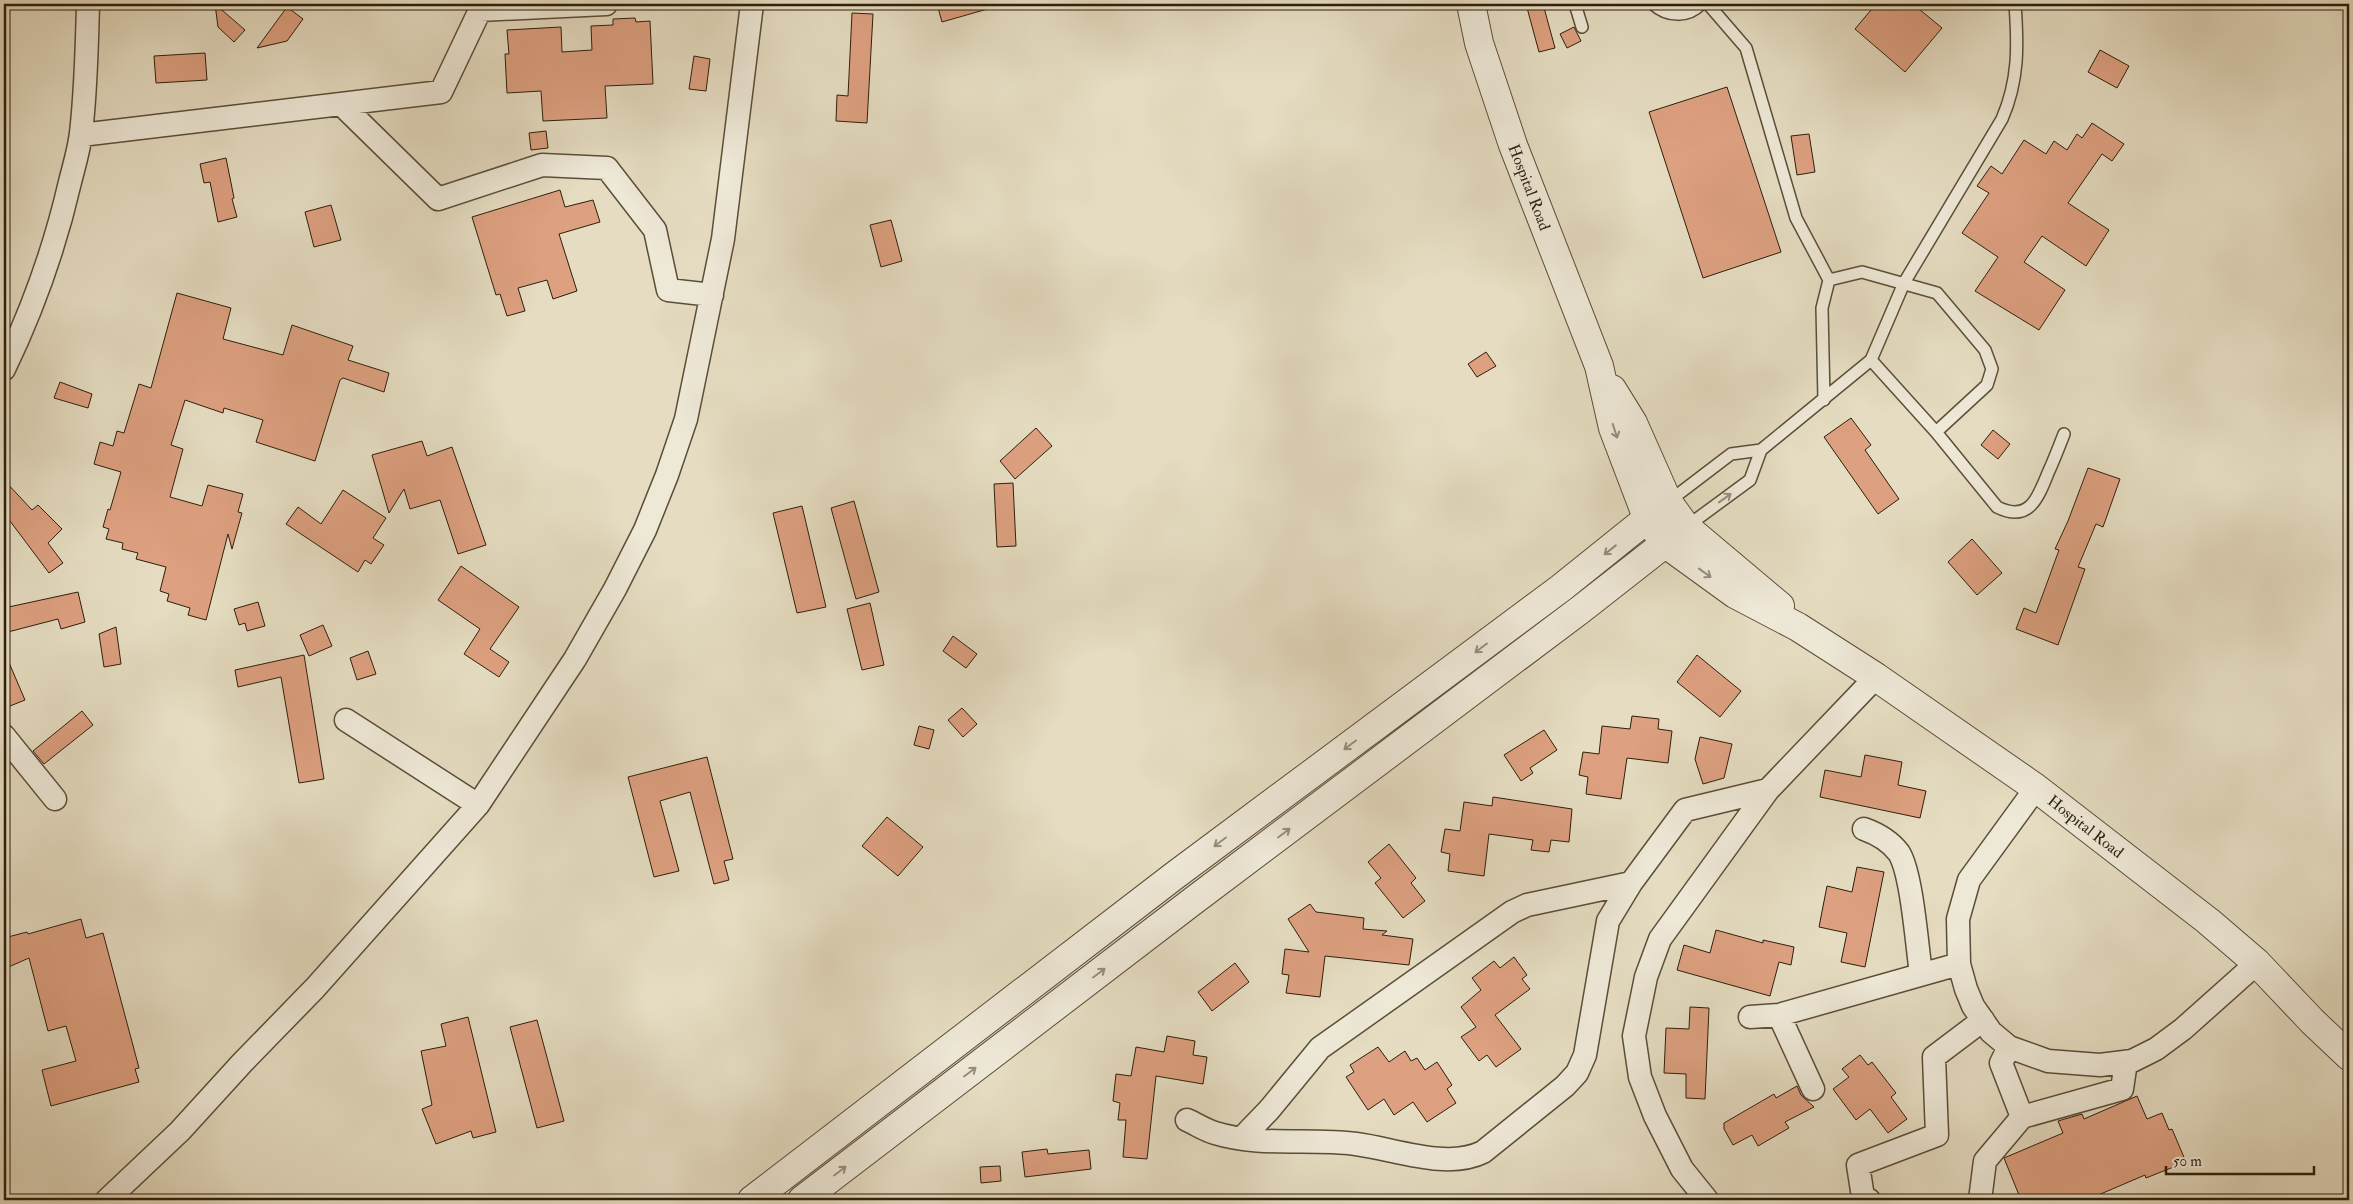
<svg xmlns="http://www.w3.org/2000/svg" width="2353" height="1204" font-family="'IM FELL Double Pica',serif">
<rect width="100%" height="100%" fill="#e5dcc1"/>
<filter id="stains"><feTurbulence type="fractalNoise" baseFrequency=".004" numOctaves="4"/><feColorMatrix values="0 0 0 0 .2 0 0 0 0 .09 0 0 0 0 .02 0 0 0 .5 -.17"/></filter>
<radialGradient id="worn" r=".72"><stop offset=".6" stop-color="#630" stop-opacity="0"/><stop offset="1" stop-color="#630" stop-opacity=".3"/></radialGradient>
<path fill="#dda080" stroke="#2d1f0b" d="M 215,4 L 245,30 L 234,42 L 218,27 Z
M 937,4 L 990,4 L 991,8 L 942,22 Z
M 1526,4 L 1543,4 L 1555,48 L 1539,52 Z
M 1876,4 L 1913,4 L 1942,28 L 1905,72 L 1855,29 Z
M 287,7 L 303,19 L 287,41 L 257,48 Z
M 852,13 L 873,14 L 867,123 L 836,121 L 837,95 L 848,96 Z
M 635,18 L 636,22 L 650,21 L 653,84 L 605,86 L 607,118 L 543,121 L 541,91 L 507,93 L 505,54 L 509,54 L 507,30 L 561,27 L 562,52 L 592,50 L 591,26 L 613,25 L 613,19 Z
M 1574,27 L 1581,41 L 1567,48 L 1560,34 Z
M 2100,50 L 2129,66 L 2117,88 L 2088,72 Z
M 205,53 L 207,80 L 156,83 L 154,56 Z
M 694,56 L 710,59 L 706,91 L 689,89 Z
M 1727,87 L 1781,252 L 1703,278 L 1649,112 Z
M 2092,123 L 2124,144 L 2112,161 L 2102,154 L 2068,203 L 2109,230 L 2086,266 L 2042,236 L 2024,262 L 2065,290 L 2039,330 L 1975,291 L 1998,257 L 1962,233 L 1989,193 L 1977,186 L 1991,166 L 2002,174 L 2024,140 L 2046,154 L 2054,141 L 2067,150 L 2077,134 L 2082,138 Z
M 546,131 L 548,148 L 531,150 L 529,133 Z
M 1809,134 L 1815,172 L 1797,175 L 1791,136 Z
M 226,158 L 234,198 L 232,199 L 237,217 L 218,222 L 210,182 L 204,183 L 200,164 Z
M 560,190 L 565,207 L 593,200 L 600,222 L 559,234 L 577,291 L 553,299 L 547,280 L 518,288 L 525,311 L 507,316 L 500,294 L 496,295 L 472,217 Z
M 331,205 L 341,240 L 314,247 L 305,212 Z
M 891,220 L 902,261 L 881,267 L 870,225 Z
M 177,293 L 231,308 L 223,339 L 283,355 L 292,325 L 353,346 L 348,360 L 389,373 L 384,392 L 343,378 L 340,380 L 315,461 L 256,442 L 263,420 L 224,408 L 223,413 L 185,400 L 171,445 L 183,449 L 170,497 L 202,506 L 208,485 L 243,494 L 238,512 L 242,513 L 232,549 L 228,534 L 206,620 L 188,615 L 190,608 L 167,601 L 169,594 L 160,591 L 166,567 L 136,559 L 138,553 L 122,549 L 123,543 L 106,539 L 109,529 L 103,527 L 108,509 L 110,510 L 121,472 L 94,464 L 100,442 L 113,446 L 117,431 L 124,433 L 139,384 L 151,388 Z
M 1486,352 L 1496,366 L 1477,377 L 1468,364 Z
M 60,382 L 92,394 L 88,408 L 54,398 Z
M 1851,418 L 1871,445 L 1865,450 L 1899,499 L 1878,514 L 1824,437 Z
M 1036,428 L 1052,446 L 1015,479 L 1000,461 Z
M 1993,430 L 2010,444 L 1998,459 L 1981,445 Z
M 422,441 L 427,456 L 452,447 L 486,545 L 458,554 L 440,500 L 410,509 L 404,489 L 389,513 L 372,455 Z
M 2088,468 L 2120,479 L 2103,527 L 2096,524 L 2078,567 L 2085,569 L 2058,645 L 2016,629 L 2024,608 L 2036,613 L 2059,550 L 2055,549 L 2068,521 Z
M 4,480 L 32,510 L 38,505 L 62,529 L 48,543 L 63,563 L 49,573 L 4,513 Z
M 1013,483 L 1016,546 L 997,547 L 994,484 Z
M 343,490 L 386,518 L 373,538 L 384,545 L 371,564 L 365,560 L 358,572 L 286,524 L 298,507 L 321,524 Z
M 854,501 L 879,592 L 856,599 L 831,508 Z
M 802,506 L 826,607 L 797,613 L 773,513 Z
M 1972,539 L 2002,573 L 1977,595 L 1948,562 Z
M 461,566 L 519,607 L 490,649 L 509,662 L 499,677 L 464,654 L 480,629 L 438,600 Z
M 78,592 L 85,622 L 61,629 L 58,619 L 4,633 L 4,608 Z
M 258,602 L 265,626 L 247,631 L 245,623 L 239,625 L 234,609 Z
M 870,603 L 884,665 L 862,670 L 847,609 Z
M 323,625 L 332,646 L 309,656 L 300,635 Z
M 116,627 L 121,664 L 104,667 L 99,634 Z
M 953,636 L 977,654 L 966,668 L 943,651 Z
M 4,651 L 25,700 L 10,706 L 4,692 Z
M 368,651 L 376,674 L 357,680 L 350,658 Z
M 304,655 L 324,779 L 299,783 L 281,677 L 238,687 L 235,670 Z
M 1697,655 L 1741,691 L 1720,717 L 1677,682 Z
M 962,708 L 977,724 L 963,737 L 948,720 Z
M 82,711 L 93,725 L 44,764 L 33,751 Z
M 1632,716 L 1659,719 L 1658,729 L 1672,731 L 1668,763 L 1627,758 L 1621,799 L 1586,794 L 1588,777 L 1579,775 L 1583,752 L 1599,754 L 1602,726 L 1630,729 Z
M 919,726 L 934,730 L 929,749 L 914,745 Z
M 1544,730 L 1557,750 L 1530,768 L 1533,773 L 1521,781 L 1504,755 Z
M 1700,737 L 1732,744 L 1724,778 L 1703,784 L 1695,759 Z
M 1865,755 L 1902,762 L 1898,785 L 1926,791 L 1920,818 L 1820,797 L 1825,770 L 1861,777 Z
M 707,757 L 733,859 L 724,861 L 729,880 L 714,884 L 690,792 L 660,801 L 679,871 L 654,877 L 628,777 Z
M 1493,797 L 1572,809 L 1569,842 L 1551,840 L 1549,852 L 1531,850 L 1533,840 L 1489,834 L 1484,876 L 1448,871 L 1450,854 L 1441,852 L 1445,829 L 1460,831 L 1464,802 L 1492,806 Z
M 887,817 L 923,847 L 898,876 L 862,846 Z
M 1389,844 L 1416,878 L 1411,883 L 1425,901 L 1403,918 L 1375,883 L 1381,878 L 1368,862 Z
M 1857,867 L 1884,872 L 1865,967 L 1841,962 L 1847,933 L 1819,927 L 1827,886 L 1852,892 Z
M 1310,904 L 1316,912 L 1364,918 L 1363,929 L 1387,931 L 1382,935 L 1413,939 L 1409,965 L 1325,956 L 1320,997 L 1286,993 L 1289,975 L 1282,974 L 1285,949 L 1309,952 L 1288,919 Z
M 81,919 L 86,938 L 103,933 L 139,1068 L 135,1069 L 139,1082 L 51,1106 L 42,1070 L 76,1061 L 66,1026 L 48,1031 L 29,958 L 4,969 L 4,938 L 27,932 L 28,934 Z
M 1716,930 L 1763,943 L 1763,940 L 1794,947 L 1791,965 L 1779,962 L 1770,996 L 1677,970 L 1684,945 L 1710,953 Z
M 1514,957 L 1527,975 L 1522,979 L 1530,989 L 1495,1015 L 1521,1049 L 1496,1067 L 1487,1055 L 1479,1061 L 1461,1037 L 1476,1027 L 1461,1007 L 1481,990 L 1472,978 L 1494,961 L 1500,968 Z
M 1235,963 L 1249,982 L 1212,1011 L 1198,992 Z
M 1690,1007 L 1709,1008 L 1705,1099 L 1686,1098 L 1686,1074 L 1664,1073 L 1666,1028 L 1689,1029 Z
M 468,1017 L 496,1132 L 473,1138 L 471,1131 L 436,1144 L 422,1109 L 432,1105 L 421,1051 L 446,1046 L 441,1024 Z
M 537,1020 L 564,1121 L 537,1128 L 510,1027 Z
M 1167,1036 L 1195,1041 L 1193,1055 L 1207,1057 L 1203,1084 L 1156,1076 L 1147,1159 L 1123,1157 L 1126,1120 L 1118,1120 L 1120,1103 L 1113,1101 L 1116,1074 L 1131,1076 L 1136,1047 L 1164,1052 Z
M 1378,1047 L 1389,1062 L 1405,1051 L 1411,1061 L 1417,1058 L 1425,1070 L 1437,1062 L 1452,1085 L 1447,1089 L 1456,1103 L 1427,1122 L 1413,1102 L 1394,1115 L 1384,1099 L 1368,1110 L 1346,1077 L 1354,1072 L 1350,1065 Z
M 1860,1055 L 1868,1065 L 1872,1062 L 1896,1093 L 1891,1097 L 1907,1119 L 1888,1133 L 1870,1109 L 1856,1120 L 1833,1089 L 1849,1077 L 1842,1069 Z
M 1797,1086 L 1801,1095 L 1814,1107 L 1785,1122 L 1789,1128 L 1758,1146 L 1752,1135 L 1733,1145 L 1724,1129 L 1724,1123 L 1774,1094 L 1776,1098 Z
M 2137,1096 L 2147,1119 L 2162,1113 L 2169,1130 L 2172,1129 L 2186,1162 L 2146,1178 L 2145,1175 L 2096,1196 L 2098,1200 L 2021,1200 L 2004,1158 L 2063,1133 L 2058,1121 L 2082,1114 L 2084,1119 Z
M 1047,1149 L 1048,1154 L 1089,1150 L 1091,1169 L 1025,1177 L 1022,1152 Z
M 1000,1166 L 1001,1181 L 981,1183 L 980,1167 Z"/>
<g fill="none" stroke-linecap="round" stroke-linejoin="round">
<defs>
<path id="service" d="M 1575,4 L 1582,27
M 1653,4 C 1667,17 1688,18 1701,4
M 1708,4 L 1746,48 L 1796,218 L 1829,280 L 1822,308 L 1824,400
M 1829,280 L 1862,272 L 1937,293 L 1985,350 L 1992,369 L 1987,385 L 1936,432
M 1871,360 L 1936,432 L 1997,507 C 2029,523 2038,498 2048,473 C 2054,460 2059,447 2064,434
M 1668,502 L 1731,454 L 1761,450
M 1686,527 L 1750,480 L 1761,450 L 1871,360 L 1904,283 L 2002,119 C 2019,80 2018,45 2015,4"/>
<path id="minor" d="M 341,104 L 438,199 L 542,165 L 607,168 L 655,230 L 668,290 L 712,295
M 81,135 L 441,92 L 480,10 L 606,4
M 4,369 C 33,309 55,247 70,182 C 74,166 79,150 81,133 C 86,90 87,47 88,4
M 346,720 L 478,805
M 4,736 L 55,799
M 2036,788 L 1969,880 L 1958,919 L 1959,964 L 1966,989 L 1973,1006 L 1991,1032 L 2009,1047 L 2048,1061 L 2100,1065 L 2132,1061 L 2156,1049 L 2183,1029 L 2257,963
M 1864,829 C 1878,834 1890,841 1899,853 C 1912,874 1917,946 1921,974
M 1779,1015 L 1813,1089
M 1750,1017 L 1779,1015 L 1959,964
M 2009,1047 L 2001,1063 L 2022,1117 L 2122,1089 L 2126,1062
M 1187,1120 C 1196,1124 1205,1130 1215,1133 C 1260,1147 1310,1138 1356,1144 C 1395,1149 1447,1170 1483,1152 L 1565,1086 L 1577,1073 L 1585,1055 L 1608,921 L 1631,883 L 1685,810 L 1768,790
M 1242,1138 L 1269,1110 L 1320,1048 L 1512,912 L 1527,905 L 1631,883
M 107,1200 L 180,1131 L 242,1063 L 315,988 L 478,805 L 575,659 L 615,589 L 645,530 L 667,475 L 686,419 L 723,239 L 752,4
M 1707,1200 L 1682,1169 L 1655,1116 L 1640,1077 L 1634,1036 L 1646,977 L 1660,939 L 1768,790 L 1876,677
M 1869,1200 L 1863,1197 L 1858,1165 L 1937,1135 L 1934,1057 L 1983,1020
M 1980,1200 L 1985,1161 L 2022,1117"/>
<path id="tertiary" d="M 1471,4 L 1479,43 L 1513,145 L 1599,366 L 1613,428 L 1648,520 L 1666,544 L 1735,594 L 1798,627 L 1876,677 L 2036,788 L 2208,921 L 2257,963 L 2312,1021 L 2349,1056
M 1612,389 L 1633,423 L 1668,502 L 1686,527 L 1780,606
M 752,1200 L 1174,876 L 1561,588 L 1668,502
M 802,1200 L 1193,901 L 1580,610 L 1686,527"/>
</defs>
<use href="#service" stroke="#5b4e38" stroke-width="14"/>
<use href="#minor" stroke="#5b4e38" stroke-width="25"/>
<use href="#tertiary" stroke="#5b4e38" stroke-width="30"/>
<use href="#service" stroke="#eee8d7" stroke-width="11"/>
<use href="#minor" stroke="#eee8d7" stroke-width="22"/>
<use href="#tertiary" stroke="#eee8d7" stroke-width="28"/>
</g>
<defs><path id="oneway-shaft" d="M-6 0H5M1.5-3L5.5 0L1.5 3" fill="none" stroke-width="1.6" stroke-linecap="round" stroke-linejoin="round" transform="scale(1.25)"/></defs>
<g stroke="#978e7b">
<use href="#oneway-shaft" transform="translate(1615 431) rotate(72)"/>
<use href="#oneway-shaft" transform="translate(1725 498) rotate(-36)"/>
<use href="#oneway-shaft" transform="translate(1610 550) rotate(142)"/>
<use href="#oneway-shaft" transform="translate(1705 573) rotate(36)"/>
<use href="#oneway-shaft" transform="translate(1481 648) rotate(143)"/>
<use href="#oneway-shaft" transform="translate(1350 745) rotate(143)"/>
<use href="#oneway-shaft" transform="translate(1284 833) rotate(-37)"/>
<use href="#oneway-shaft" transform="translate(1220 842) rotate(143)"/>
<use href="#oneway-shaft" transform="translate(1099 973) rotate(-37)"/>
<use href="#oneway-shaft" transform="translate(970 1072) rotate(-37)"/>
<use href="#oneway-shaft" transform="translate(840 1171) rotate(-37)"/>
</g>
<g text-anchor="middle" stroke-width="5" stroke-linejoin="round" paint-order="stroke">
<g font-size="16" fill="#2d1f0b" stroke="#eee8d7">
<text transform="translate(1530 187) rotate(69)" y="6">Hospital Road</text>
<text transform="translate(2086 826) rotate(38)" y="6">Hospital Road</text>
</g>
</g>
<rect width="2353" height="1204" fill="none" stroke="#e5dcc1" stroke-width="20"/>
<rect x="5" y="5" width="2343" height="1194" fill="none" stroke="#2d1f0b" stroke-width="2.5"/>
<rect x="10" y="10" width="2333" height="1184" fill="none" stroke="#2d1f0b"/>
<path d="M2166 1166v8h148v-8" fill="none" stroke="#2d1f0b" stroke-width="2.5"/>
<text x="2173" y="1166" font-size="15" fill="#2d1f0b" stroke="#eee8d7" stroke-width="4" paint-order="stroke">50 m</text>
<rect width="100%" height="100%" filter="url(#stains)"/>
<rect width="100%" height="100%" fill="url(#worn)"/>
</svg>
